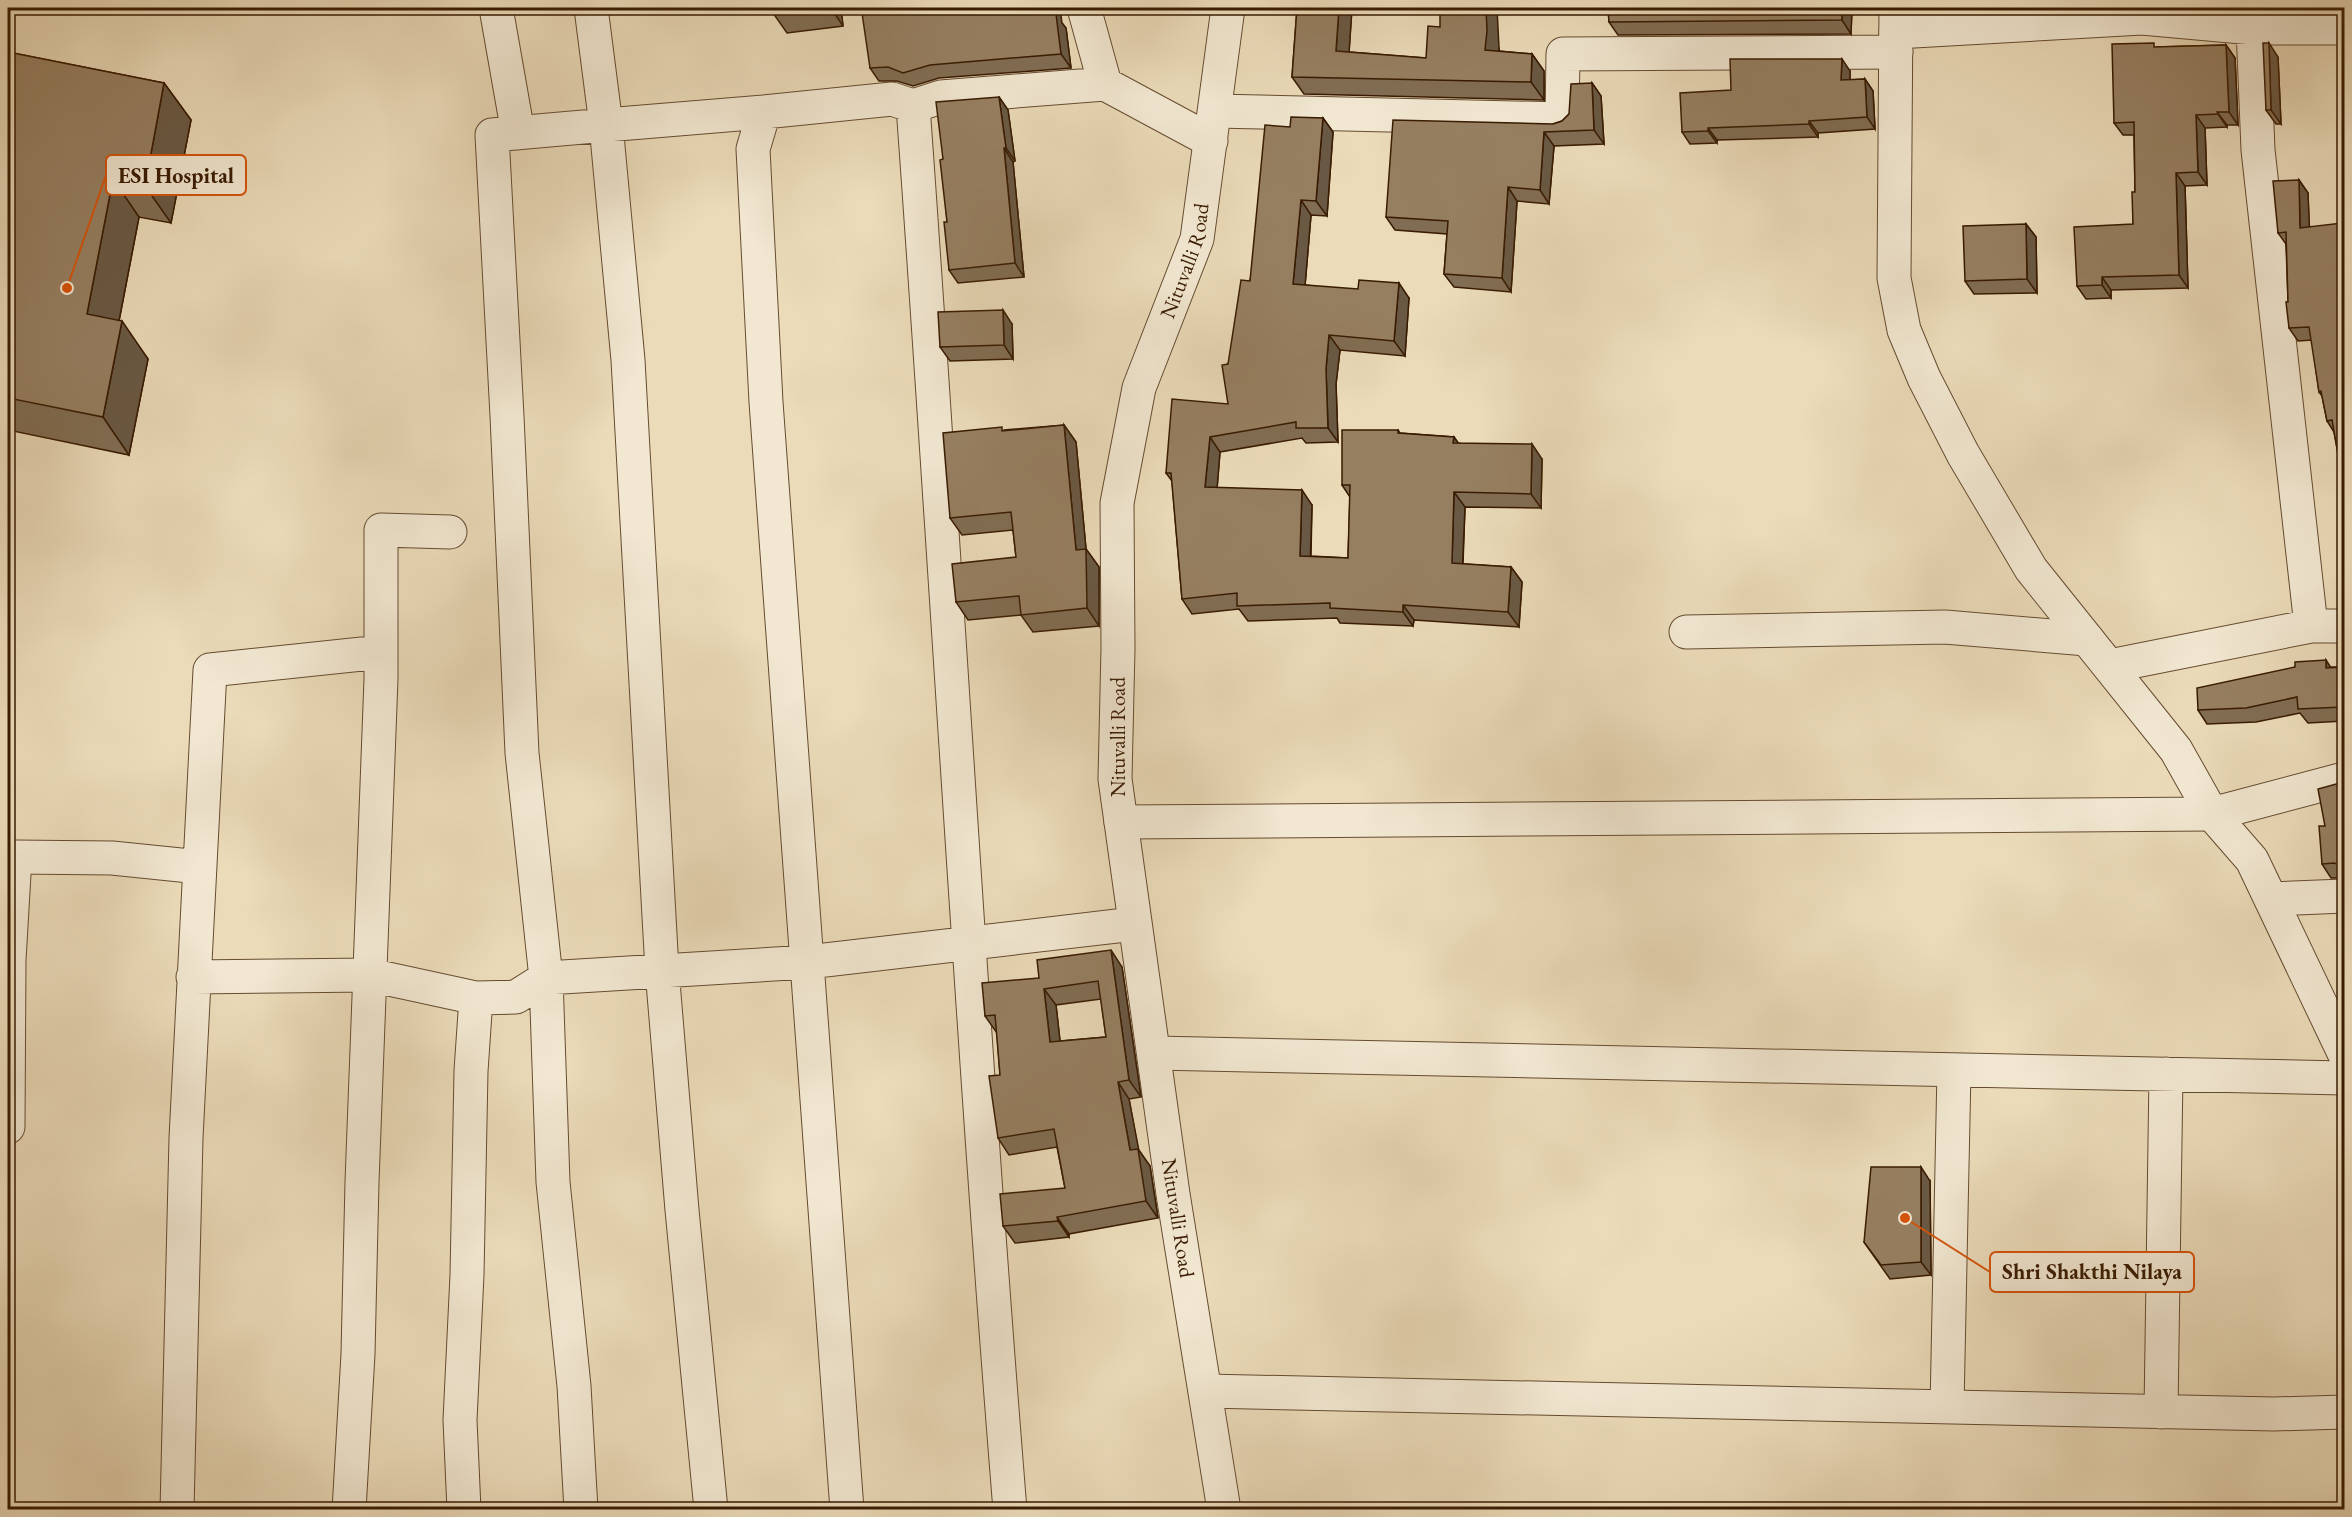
<svg xmlns="http://www.w3.org/2000/svg" width="2352" height="1517" font-family="'EB Garamond',serif">
<rect width="100%" height="100%" fill="#ebdbb9"/>
<filter id="stains"><feTurbulence type="fractalNoise" baseFrequency=".00333" numOctaves="4"/><feColorMatrix values="0 0 0 0 .2 0 0 0 0 .09 0 0 0 0 .02 0 0 0 .5 -.17"/></filter>
<radialGradient id="worn" r=".72"><stop offset=".6" stop-color="#630" stop-opacity="0"/><stop offset="1" stop-color="#630" stop-opacity=".3"/></radialGradient>
<g fill="none" stroke-linecap="round" stroke-linejoin="round">
<defs>
<path id="minor" d="M 496,8 L 518,133
M 1084,8 L 1105,84
M 2253,28 L 2258,150 L 2311,626
M 1896,32 L 2142,18 L 2253,28 L 2344,28
M 913,106 L 941,97 L 1105,84 L 1211,141
M 1215,111 L 1562,119 L 1563,54 L 1896,52
M 1686,632 L 1945,627 L 2087,639
M 2110,666 L 2311,626 L 2344,626
M 1121,822 L 2212,814 L 2344,779
M 8,857 L 15,857 L 9,960 L 8,1127
M 15,857 L 112,858 L 200,867
M 2271,899 L 2344,896
M 193,977 L 370,975 L 476,998
M 1155,1053 L 2344,1078
M 1206,1391 L 2274,1414 L 2344,1412
M 1947,1407 L 1954,1070
M 2161,1412 L 2166,1074
M 177,1510 L 186,1138 L 210,670 L 381,652
M 349,1510 L 358,1354 L 362,1182 L 381,679 L 381,530 L 450,532
M 464,1510 L 460,1420 L 467,1275 L 471,1071 L 476,998 L 516,997 L 546,978 L 808,962 L 1134,924
M 581,1510 L 574,1386 L 553,1182 L 546,978 L 522,753 L 507,416 L 492,135 L 606,125 L 591,8
M 711,1510 L 682,1210 L 662,970 L 628,360 L 606,125 L 764,112
M 847,1510 L 766,402 L 753,149 L 764,112 L 892,99 L 913,106 C 947,574 972,1042 1010,1510"/>
<g id="tertiary">
<path d="M 1896,8 L 1894,278 L 1904,330 L 1924,378 L 1963,454 L 2031,569 L 2176,750 L 2212,814 L 2252,860 L 2344,1053"/>
<path id="s1" d="M 1224,1510 L 1173,1194 L 1115,779 L 1118,648 L 1117,503 L 1139,388 L 1197,239 L 1228,8"/>
</g>
</defs>
<use href="#minor" stroke="#664b30" stroke-width="35"/>
<use href="#tertiary" stroke="#664b30" stroke-width="35"/>
<use href="#minor" stroke="#f2e8d2" stroke-width="33"/>
<use href="#tertiary" stroke="#f2e8d2" stroke-width="33"/>
</g>
<path fill="#816d53" stroke="#391b02" stroke-width="1.5" fill-rule="evenodd" d="M 772,8 L 841,8 L 843,26 L 787,33 L 773,13 Z
M 1297,8 L 1352,8 L 1349,52 L 1426,58 L 1499,48 L 1499,51 L 1532,54 L 1544,71 L 1544,100 L 1304,94 L 1292,77 Z
M 1608,8 L 1852,8 L 1851,34 L 1618,35 L 1609,22 Z
M 1062,23 L 1066,28 L 1071,68 L 939,78 L 913,86 L 897,81 L 879,81 L 870,68 Z
M 2226,45 L 2235,58 L 2238,125 L 2227,125 L 2227,127 L 2205,128 L 2207,185 L 2185,186 L 2188,288 L 2111,290 L 2111,298 L 2086,299 L 2077,286 L 2133,224 L 2135,192 L 2134,135 L 2123,135 L 2114,123 L 2157,47 Z
M 8,52 L 164,83 L 191,120 L 171,223 L 139,217 L 119,321 L 148,359 L 129,455 L 8,430 Z
M 2278,57 L 2281,124 L 2276,124 L 2266,110 Z
M 1850,71 L 1850,80 L 1865,79 L 1873,91 L 1875,129 L 1818,133 L 1818,137 L 1717,140 L 1717,143 L 1690,144 L 1682,132 L 1731,90 Z
M 1592,83 L 1601,96 L 1604,144 L 1554,146 L 1549,204 L 1517,201 L 1511,292 L 1454,287 L 1444,274 L 1447,234 L 1395,230 L 1386,217 L 1553,124 L 1562,121 L 1569,114 Z
M 999,97 L 1008,110 L 1015,161 L 1013,162 L 1024,277 L 958,283 L 949,270 L 947,222 L 943,159 Z
M 1323,118 L 1333,132 L 1327,216 L 1311,215 L 1305,285 L 1409,298 L 1405,356 L 1340,350 L 1336,384 L 1338,442 L 1306,443 L 1302,438 L 1220,452 L 1217,488 L 1312,505 L 1311,556 L 1348,558 L 1350,497 L 1342,485 L 1398,430 L 1400,433 L 1454,437 L 1458,443 L 1542,459 L 1541,508 L 1465,507 L 1463,564 L 1511,567 L 1522,582 L 1519,627 L 1414,620 L 1413,626 L 1340,623 L 1337,618 L 1248,621 L 1239,609 L 1192,614 L 1182,599 L 1172,481 L 1166,473 L 1228,404 L 1228,364 L 1290,127 Z
M 2299,180 L 2308,193 L 2309,227 L 2340,463 L 2334,432 L 2327,421 L 2322,396 L 2319,392 L 2312,340 L 2298,341 L 2289,328 L 2286,244 L 2278,233 Z
M 2026,224 L 2036,237 L 2037,293 L 1974,294 L 1965,281 Z
M 1012,324 L 1013,359 L 950,361 L 940,347 Z
M 1064,425 L 1076,442 L 1086,549 L 1099,567 L 1099,626 L 1033,632 L 1021,615 L 968,620 L 956,602 L 1016,557 L 1013,530 L 962,535 L 950,518 L 1004,430 Z
M 2295,667 L 2344,667 L 2344,721 L 2308,723 L 2300,713 L 2256,722 L 2207,724 L 2198,710 Z
M 2344,780 L 2344,878 L 2331,878 L 2322,864 L 2325,826 L 2340,783 Z
M 1122,967 L 1141,1097 L 1129,1099 L 1138,1149 L 1150,1166 L 1158,1218 L 1069,1234 L 1069,1237 L 1015,1243 L 1003,1226 L 1065,1188 L 1057,1147 L 1009,1155 L 998,1138 L 1000,1075 L 997,1033 L 985,1016 L 1039,978 ZM 1101,999 L 1106,1037 L 1060,1041 L 1056,1005 Z
M 1930,1181 L 1931,1275 L 1890,1279 L 1864,1242 Z"/>
<path fill="#695944" stroke="#391b02" stroke-width="1.5" d="M 831,8 L 841,8 L 843,26 Z
M 1052,8 L 1060,8 L 1062,23 L 1066,28 L 1071,68 L 1061,54 Z
M 1339,8 L 1352,8 L 1348,68 L 1336,51 Z
M 1486,8 L 1497,8 L 1499,48 L 1497,67 L 1485,50 Z
M 1842,8 L 1852,8 L 1851,34 L 1842,20 Z
M 2269,43 L 2278,57 L 2281,124 L 2271,110 Z
M 2226,45 L 2235,58 L 2238,125 L 2229,112 Z
M 1532,54 L 1544,71 L 1544,100 L 1531,82 Z
M 1842,59 L 1850,71 L 1850,93 L 1841,80 Z
M 1865,79 L 1873,91 L 1875,129 L 1867,117 Z
M 164,83 L 191,120 L 171,223 L 145,186 Z
M 1592,83 L 1601,96 L 1604,144 L 1594,130 Z
M 999,97 L 1008,110 L 1015,161 L 1006,148 Z
M 2217,112 L 2227,125 L 2227,127 L 2218,114 Z
M 2196,115 L 2205,128 L 2207,185 L 2198,172 Z
M 1323,118 L 1333,132 L 1327,216 L 1316,201 Z
M 1809,121 L 1818,133 L 1818,137 L 1809,124 Z
M 1708,128 L 1717,140 L 1717,143 L 1708,131 Z
M 1544,132 L 1554,146 L 1549,204 L 1540,190 Z
M 1004,148 L 1013,162 L 1024,277 L 1015,263 Z
M 2176,173 L 2185,186 L 2188,288 L 2179,275 Z
M 113,179 L 139,217 L 113,352 L 87,314 Z
M 2299,180 L 2308,193 L 2310,241 L 2300,228 Z
M 1508,187 L 1517,201 L 1511,292 L 1502,278 Z
M 1301,200 L 1311,215 L 1304,298 L 1293,284 Z
M 2342,223 L 2344,227 L 2344,246 Z
M 2026,224 L 2036,237 L 2037,293 L 2027,279 Z
M 2102,277 L 2111,290 L 2111,298 L 2102,285 Z
M 1399,283 L 1409,298 L 1405,356 L 1394,341 Z
M 1003,310 L 1012,324 L 1013,359 L 1004,345 Z
M 122,321 L 148,359 L 129,455 L 103,417 Z
M 1329,335 L 1340,350 L 1336,384 L 1338,442 L 1328,428 L 1326,369 Z
M 1064,425 L 1076,442 L 1086,549 L 1099,567 L 1099,626 L 1087,608 L 1076,550 Z
M 1210,437 L 1220,452 L 1216,502 L 1205,487 Z
M 1454,437 L 1464,451 L 1453,443 Z
M 1532,444 L 1542,459 L 1541,508 L 1531,494 Z
M 1302,490 L 1312,505 L 1310,570 L 1300,556 Z
M 1454,492 L 1465,507 L 1462,578 L 1452,563 Z
M 1511,567 L 1522,582 L 1519,627 L 1508,612 Z
M 1403,605 L 1414,620 L 1413,626 L 1403,612 Z
M 2326,660 L 2335,674 L 2326,668 Z
M 1111,950 L 1122,967 L 1141,1097 L 1129,1080 Z
M 1044,989 L 1056,1005 L 1062,1059 L 1050,1042 Z
M 1118,1082 L 1129,1099 L 1139,1151 L 1138,1149 L 1150,1166 L 1158,1218 L 1146,1201 L 1130,1150 Z
M 1921,1167 L 1930,1181 L 1931,1275 L 1921,1262 Z
M 1057,1217 L 1069,1234 L 1069,1237 L 1058,1221 Z"/>
<path fill="#967f61" stroke="#391b02" stroke-width="1.5" fill-rule="evenodd" d="M 772,8 L 814,8 L 773,13 Z
M 898,8 L 1052,8 L 1053,14 L 1056,14 L 1061,54 L 930,65 L 903,73 L 888,67 L 870,68 L 862,13 Z
M 1297,8 L 1339,8 L 1336,51 L 1426,58 L 1428,26 L 1440,27 L 1440,8 L 1486,8 L 1487,31 L 1485,50 L 1532,54 L 1531,82 L 1292,77 Z
M 1608,8 L 1842,8 L 1842,20 L 1609,22 Z
M 2154,43 L 2154,47 L 2226,45 L 2229,112 L 2217,112 L 2218,114 L 2196,115 L 2198,172 L 2176,173 L 2179,275 L 2102,277 L 2102,285 L 2077,286 L 2074,227 L 2133,224 L 2132,192 L 2135,192 L 2134,122 L 2114,123 L 2112,44 Z
M 2263,43 L 2269,43 L 2271,110 L 2266,110 Z
M 8,52 L 164,83 L 145,186 L 113,179 L 87,314 L 122,321 L 103,417 L 8,398 Z
M 1730,59 L 1842,59 L 1841,80 L 1865,79 L 1867,117 L 1809,121 L 1809,124 L 1708,128 L 1708,131 L 1682,132 L 1680,93 L 1731,90 Z
M 1592,83 L 1594,130 L 1544,132 L 1540,190 L 1508,187 L 1502,278 L 1444,274 L 1448,221 L 1386,217 L 1393,120 L 1553,124 L 1562,121 L 1569,114 L 1571,84 Z
M 999,97 L 1006,148 L 1004,148 L 1015,263 L 949,270 L 944,222 L 947,222 L 940,160 L 943,159 L 936,102 Z
M 1291,117 L 1323,118 L 1316,201 L 1301,200 L 1293,284 L 1358,289 L 1359,280 L 1399,283 L 1394,341 L 1329,335 L 1326,369 L 1328,428 L 1296,428 L 1296,422 L 1210,437 L 1205,487 L 1302,490 L 1300,556 L 1348,558 L 1350,485 L 1342,485 L 1342,430 L 1398,430 L 1398,433 L 1454,437 L 1453,443 L 1532,444 L 1531,494 L 1454,492 L 1452,563 L 1511,567 L 1508,612 L 1403,605 L 1403,612 L 1330,608 L 1330,603 L 1237,606 L 1237,593 L 1182,599 L 1171,473 L 1166,473 L 1172,399 L 1228,404 L 1222,365 L 1228,364 L 1241,280 L 1250,281 L 1265,125 L 1290,127 Z
M 2299,180 L 2300,228 L 2342,223 L 2344,246 L 2344,489 L 2332,420 L 2327,421 L 2321,391 L 2319,392 L 2309,327 L 2289,328 L 2286,302 L 2288,302 L 2286,232 L 2278,233 L 2273,181 Z
M 2026,224 L 2027,279 L 1965,281 L 1963,226 Z
M 1003,310 L 1004,345 L 940,347 L 938,312 Z
M 1064,425 L 1076,550 L 1086,549 L 1087,608 L 1021,615 L 1019,596 L 956,602 L 952,564 L 1016,557 L 1011,512 L 950,518 L 943,433 L 1002,427 L 1002,431 Z
M 2326,660 L 2326,668 L 2344,667 L 2344,710 L 2343,710 L 2343,707 L 2298,709 L 2297,697 L 2246,708 L 2198,710 L 2197,688 L 2295,667 L 2295,662 Z
M 2344,780 L 2344,867 L 2334,863 L 2322,864 L 2319,826 L 2325,826 L 2318,789 L 2340,783 Z
M 1111,950 L 1129,1080 L 1118,1082 L 1130,1150 L 1138,1149 L 1146,1201 L 1057,1217 L 1058,1221 L 1003,1226 L 1000,1194 L 1065,1188 L 1054,1129 L 998,1138 L 989,1076 L 1000,1075 L 995,1015 L 985,1016 L 982,983 L 1039,978 L 1037,960 ZM 1098,981 L 1106,1037 L 1050,1042 L 1044,989 Z
M 1871,1167 L 1921,1167 L 1921,1262 L 1881,1265 L 1864,1242 Z"/>
<g text-anchor="middle" stroke-width="4.5" stroke-linejoin="round" paint-order="stroke">
<g font-size="21" fill="#391b02" stroke="#f2e8d2">
<text dy="7" stroke="none"><textPath href="#s1" startOffset="1268">Nituvalli Road</textPath></text>
<text transform="translate(1118 737) rotate(-90)" y="7">Nituvalli Road</text>
<text transform="translate(1178 1218) rotate(81)" y="7">Nituvalli Road</text>
</g>
</g>
<path fill="none" stroke="#d6530b" stroke-width="2" d="M67 288L106 175M1905 1218L1990 1272"/>
<g fill="#d6530b" stroke="#f2e8d2" stroke-width="2">
<circle cx="67" cy="288" r="6"/>
<circle cx="1905" cy="1218" r="6"/>
</g>
<g fill="#f2e8d2" stroke="#d6530b" stroke-width="2">
<rect x="106" y="155" width="140" height="40" rx="6"/>
<rect x="1990" y="1252" width="204" height="40" rx="6"/>
</g>
<g font-size="22" text-anchor="middle" font-weight="bold" fill="#391b02">
<text x="176" y="183">ESI Hospital</text>
<text x="2092" y="1279">Shri Shakthi Nilaya</text>
</g>
<rect width="2352" height="1517" fill="none" stroke="#ebdbb9" stroke-width="30"/>
<rect x="9" y="9" width="2334" height="1499" fill="none" stroke="#391b02" stroke-width="3"/>
<rect x="15" y="15" width="2322" height="1487" fill="none" stroke="#391b02" stroke-width="1.5"/>
<rect width="100%" height="100%" filter="url(#stains)"/>
<rect width="100%" height="100%" fill="url(#worn)"/>
</svg>
